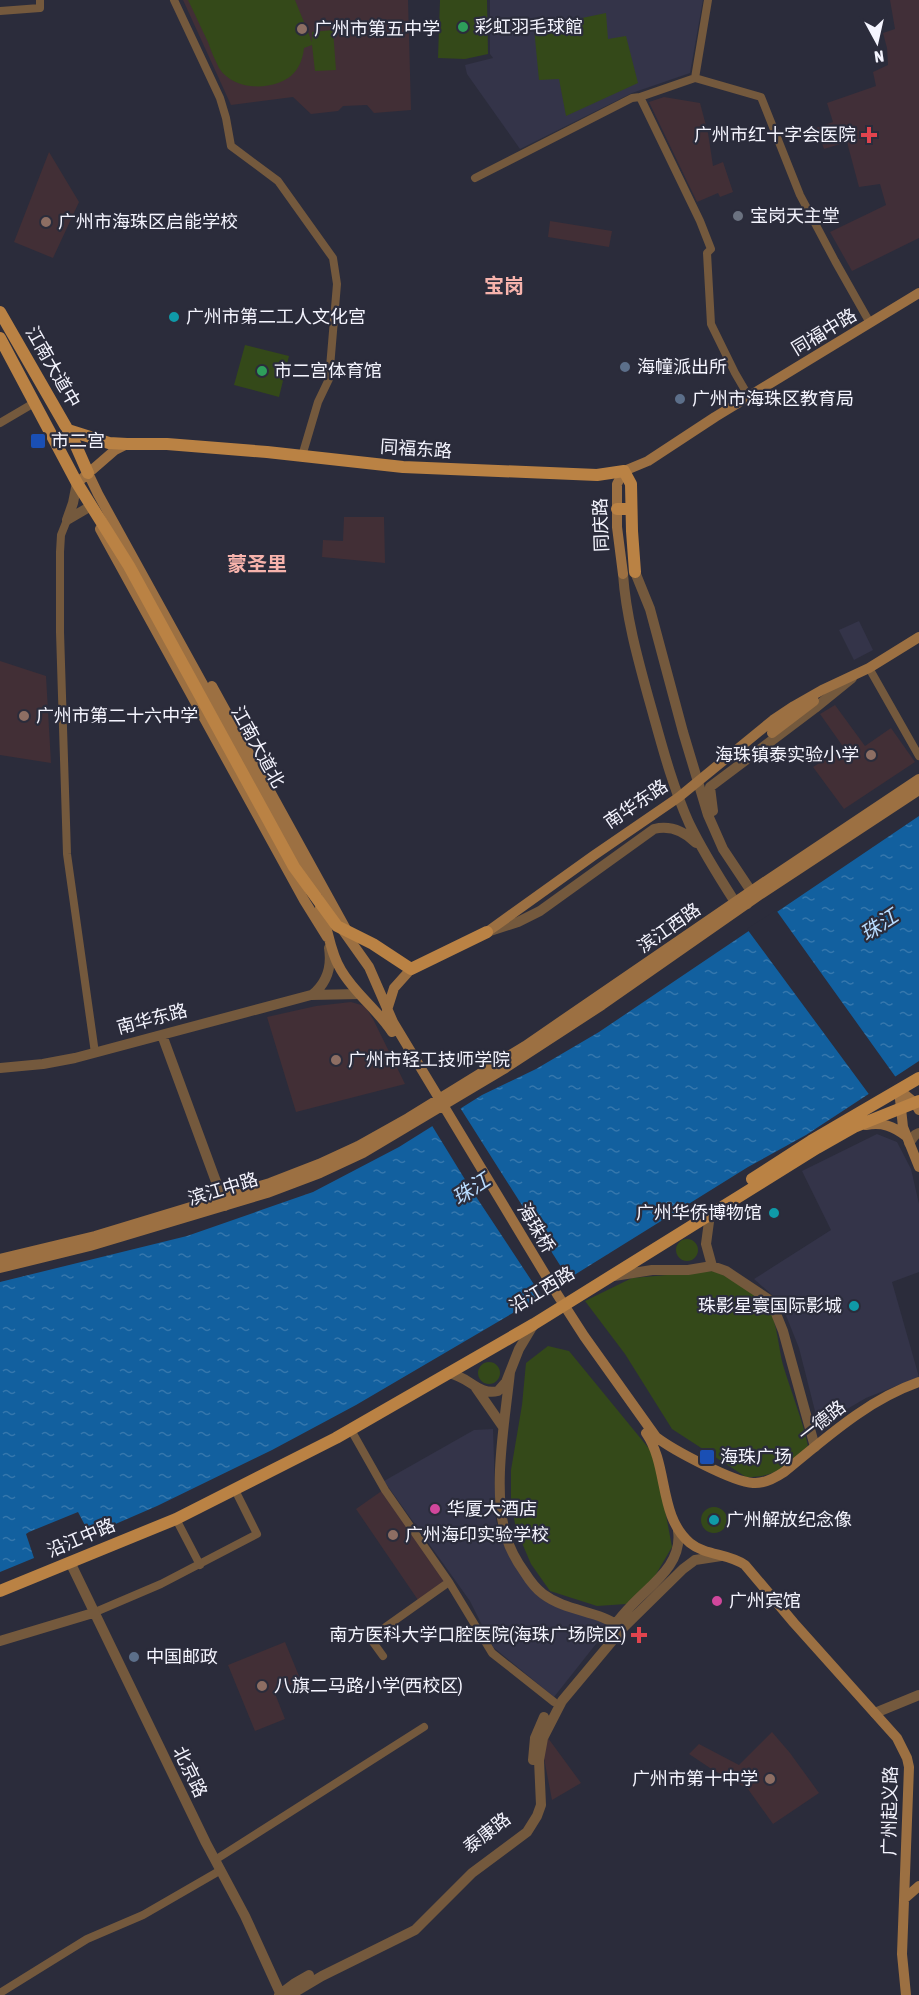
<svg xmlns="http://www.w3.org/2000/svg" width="919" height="1995" font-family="'Asap Condensed','Noto Sans SC',sans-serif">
<defs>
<pattern id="water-ripples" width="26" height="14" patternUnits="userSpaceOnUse" patternTransform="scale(1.5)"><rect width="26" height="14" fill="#12609f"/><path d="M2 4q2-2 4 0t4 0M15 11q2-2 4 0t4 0" fill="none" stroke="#3577ad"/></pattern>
</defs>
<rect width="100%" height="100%" fill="#2b2c3b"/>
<path fill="#343449" d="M 490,0 L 703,0 L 690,73 L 632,93 L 520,149 L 467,74 L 465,65 L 493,58 L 490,54 Z
M 859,621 L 873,650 L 854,660 L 839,630 Z
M 877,1134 L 897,1142 L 911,1169 L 919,1204 L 919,1272 L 892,1282 L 919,1377 L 866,1398 L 830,1419 L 821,1419 L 816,1415 L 799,1348 L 781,1303 L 754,1279 L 831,1230 L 802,1171 Z
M 493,1429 L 496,1521 L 527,1582 L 611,1625 L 554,1697 L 493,1647 L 470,1601 L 384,1481 L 474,1430 Z"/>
<path fill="#422f36" d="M 183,0 L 408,0 L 411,110 L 374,113 L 367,105 L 343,106 L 338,111 L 311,114 L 293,97 L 231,105 Z
M 664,97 L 700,103 L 708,133 L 713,166 L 723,162 L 733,192 L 720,197 L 718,193 L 697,202 L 649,102 Z
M 49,152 L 79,202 L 53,258 L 14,242 Z
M 550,221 L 612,231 L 609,247 L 548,237 Z
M 344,517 L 384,517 L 385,563 L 322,557 L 323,540 L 343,541 Z
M 0,661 L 46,676 L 51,763 L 0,755 Z
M 835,705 L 865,746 L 891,728 L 915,762 L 844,809 L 813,767 L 844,748 L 820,714 Z
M 351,1002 L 365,1006 L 374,1021 L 405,1084 L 296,1112 L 267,1017 L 316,1006 Z
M 383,1490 L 446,1582 L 418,1600 L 356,1509 Z
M 285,1642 L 301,1681 L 274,1691 L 285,1719 L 255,1731 L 228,1665 Z
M 772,1732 L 790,1753 L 819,1793 L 773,1824 L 748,1789 L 713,1770 L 689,1754 L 699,1744 L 739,1765 Z
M 548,1738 L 581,1783 L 552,1800 L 543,1753 Z"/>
<path fill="#412f38" d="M 890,0 L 919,0 L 919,238 L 852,271 L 830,232 L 886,205 L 880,184 L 859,187 L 847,142 L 824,149 L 816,128 L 833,122 L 827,103 L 876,86 L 873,72 L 888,65 L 887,48 L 883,33 L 895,29 Z"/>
<path fill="#344919" d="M 188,0 L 295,0 L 312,42 L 312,32 L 333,30 L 336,70 L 315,71 L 312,45 L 304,48 C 302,65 295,77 278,83 C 258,90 231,87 219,68 C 215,60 211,51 208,42 C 201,28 195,14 188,0 Z
M 440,0 L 487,0 L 488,54 L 465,59 L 438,58 Z
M 606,13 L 608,39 L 626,36 L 638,83 L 566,116 L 559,79 L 539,80 L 534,28 Z
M 245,345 L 289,356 L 279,397 L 234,385 Z
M676 1250a11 11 0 1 1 22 0a11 11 0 1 1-22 0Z
M 713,1271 C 730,1277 762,1294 770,1310 C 777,1324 779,1350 783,1365 C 791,1392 802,1418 808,1446 C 787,1465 776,1478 746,1477 L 672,1429 L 625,1354 L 585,1301 L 632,1278 Z
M 548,1346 L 569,1351 L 651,1451 L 661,1488 L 672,1547 L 652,1581 L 626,1604 L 597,1606 L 550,1591 L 531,1564 L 516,1529 L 511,1502 L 511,1470 L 522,1405 L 526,1363 Z
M478 1373a11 11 0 1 1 22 0a11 11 0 1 1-22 0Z
M701 1520a13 13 0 1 1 26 0a13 13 0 1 1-26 0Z"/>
<path fill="url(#water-ripples)" d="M 919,816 L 919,1061 L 806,1135 L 748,1167 L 518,1310 L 356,1405 L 272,1450 L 157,1506 L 97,1532 L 89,1533 L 78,1512 L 29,1532 L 26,1534 L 34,1558 L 0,1572 L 0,1282 L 187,1236 L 313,1192 L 399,1147 L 482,1095 L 536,1069 L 599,1032 Z"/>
<path fill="#2b2c3b" d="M 776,910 L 897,1079 L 871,1097 L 747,929 Z
M 459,1106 L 570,1281 L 543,1298 L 469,1186 L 431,1124 Z"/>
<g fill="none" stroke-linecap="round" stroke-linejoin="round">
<path stroke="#74593d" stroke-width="8" d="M 174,0 L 220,98 L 226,118 L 231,146 L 278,181 L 333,258 L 337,284 L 329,379 L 318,402 L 302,456
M 708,0 L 695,78 L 761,97 L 800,195 L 835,261 L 870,323
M 0,11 L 40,8 L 40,0
M 695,78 L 640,97 L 700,221 L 711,249 L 707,253 L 711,324 L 735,373 L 749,397
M 475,178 L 632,98 L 640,97
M 0,423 L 34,403
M 67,520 L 61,535 L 60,552 L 60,632 L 67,854 L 95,1053
M 869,668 L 919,756
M 351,1430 L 385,1490 L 449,1582 L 492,1653 L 554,1702
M 176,1519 L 200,1565
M 93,1613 L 161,1584 L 257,1534 L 235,1490
M 383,1656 L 370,1638 L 449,1582
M 215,1860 L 424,1727
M 0,1993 L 87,1939 L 143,1915 L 221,1870"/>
<path stroke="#74593d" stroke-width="10" d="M 67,520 L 73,503 L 77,483
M 67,520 L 91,506
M 623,574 C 626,616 637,656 648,696 C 660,738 671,783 689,823 C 702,850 719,877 735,902 L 747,904 L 751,891 L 723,849 L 708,815 L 683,732 L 650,609 L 635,572
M 713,811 L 710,787 L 815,708 L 852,678
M 487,932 L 518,922 L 540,911 L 654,829 C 671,825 684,831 696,843
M 312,995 C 327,983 332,967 329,948
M 162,1035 L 225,1206
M 0,1068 L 43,1064 L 75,1058 L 311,995 L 359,994
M 909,1143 L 915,1135 L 919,1133
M 710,1214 L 706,1244 L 712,1266
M 614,1276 L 652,1270 L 688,1270 L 712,1266 L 726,1271 L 771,1301 L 783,1331 L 815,1447
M 510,1372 C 505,1421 492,1489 506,1536 C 510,1550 517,1562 525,1573 C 530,1581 535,1588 543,1594 C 567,1612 598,1610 622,1628
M 448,1373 C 469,1376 478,1396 498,1391 L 506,1382 L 519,1349 L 534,1324
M 476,1388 L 503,1427
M 70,1562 L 206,1843 L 245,1916 L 281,1995
M 606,1636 C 614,1626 621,1616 630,1607 C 650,1585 683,1565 678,1531
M 0,1641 L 93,1613
M 875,1713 L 919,1695
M 533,1760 L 535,1738 L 544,1717
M 279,1995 L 295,1983 L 309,1975
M 290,1995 L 322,1976 L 415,1930 L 472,1873 L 527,1832 L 537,1816 L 541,1805 L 539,1760 L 543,1738 L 562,1701 L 623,1628 L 683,1569 L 695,1560 L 721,1556"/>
<path stroke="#9c7042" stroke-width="10" d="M 88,473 L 98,494 L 317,891
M 77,483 L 115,450 L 127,444
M 100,529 L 304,900 L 327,937
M 623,574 L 617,527 L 617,484 L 624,471 L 648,461 L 715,417 L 919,293
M 212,686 L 347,931
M 772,733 L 814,701
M 320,908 C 329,929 329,951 341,970 C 355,994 377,1009 392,1032
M 342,929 L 369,967 L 393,1022 L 557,1294 L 584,1336 L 656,1437 C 673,1450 733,1482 753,1483 C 764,1484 775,1478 784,1472 C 826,1438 867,1400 919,1382
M 487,932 L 593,856 L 679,797 L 773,720 L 794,706 L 822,690 L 869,668 L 919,637
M 387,1010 L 394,988 L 411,969
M 899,1090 L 903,1127 L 919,1167
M 899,1090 L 915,1103 L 919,1110
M 866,1125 C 882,1122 893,1126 906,1136
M 0,1259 L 95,1236 L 270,1183 L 319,1164 L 358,1146 L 408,1118 L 525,1046 L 751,891 L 919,779
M 0,1268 L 90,1246 L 267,1193 L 320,1173 L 363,1153 L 504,1069 L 602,1005 L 761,894 L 919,790
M 646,1433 C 669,1466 658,1516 690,1543 C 706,1556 728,1553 745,1565 L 794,1623 L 897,1738 L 907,1758 L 909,1767 L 902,1954 L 906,1995
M 904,1899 L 919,1886"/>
<path stroke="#ba8244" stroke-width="12" d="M 0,312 L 73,439 L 88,473
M 0,338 L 77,483 L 129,566 L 294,867 L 337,926 L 373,944 L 411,969 L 487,932
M 68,430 L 109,443 L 127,444 L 167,444 L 267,452 L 403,467 L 597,475 L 624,471 L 631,484 L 632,531 L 635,572
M 617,509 L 631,509
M 752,1179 L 811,1141 L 919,1078
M 0,1591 L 176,1519 L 336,1438 L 534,1324 L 817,1148 L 854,1127 L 919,1101"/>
</g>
<g fill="#2e9e5b" stroke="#2b2c3b" stroke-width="2">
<circle cx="463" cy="27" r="6"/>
<circle cx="262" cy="371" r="6"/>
</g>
<g fill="#8d6e63" stroke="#2b2c3b" stroke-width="2">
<circle cx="302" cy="29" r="6"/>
<circle cx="46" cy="222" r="6"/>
<circle cx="24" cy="716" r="6"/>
<circle cx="871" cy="755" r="6"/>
<circle cx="336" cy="1060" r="6"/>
<circle cx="393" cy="1535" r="6"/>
<circle cx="262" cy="1686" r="6"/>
<circle cx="770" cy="1779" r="6"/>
</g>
<g fill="#e0444e" stroke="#2b2c3b" stroke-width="2">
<path d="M866 126h6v6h6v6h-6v6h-6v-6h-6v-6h6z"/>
<path d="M636 1626h6v6h6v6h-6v6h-6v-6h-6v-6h6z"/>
</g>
<circle fill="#6b7280" stroke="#2b2c3b" stroke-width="2" cx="738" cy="216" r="6"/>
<g fill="#0f9aa8" stroke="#2b2c3b" stroke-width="2">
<circle cx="174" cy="317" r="6"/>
<circle cx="774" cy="1213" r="6"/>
<circle cx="854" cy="1306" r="6"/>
<circle cx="714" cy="1520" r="6"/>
</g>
<g fill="#5c6f8a" stroke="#2b2c3b" stroke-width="2">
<circle cx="625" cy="367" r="6"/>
<circle cx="680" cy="399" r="6"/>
<circle cx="134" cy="1657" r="6"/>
</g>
<g fill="#1a4fb4" stroke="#2b2c3b" stroke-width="2">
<rect x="30" y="433" width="16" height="16" rx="3"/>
<rect x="699" y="1449" width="16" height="16" rx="3"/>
</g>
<g fill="#d1479c" stroke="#2b2c3b" stroke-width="2">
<circle cx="435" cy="1509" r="6"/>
<circle cx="717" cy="1601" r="6"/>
</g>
<g text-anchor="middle" stroke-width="4.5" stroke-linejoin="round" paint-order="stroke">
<g font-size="18" fill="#f4f4fe" stroke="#2b2c3b" text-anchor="start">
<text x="475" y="33">彩虹羽毛球館</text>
<text x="314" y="35">广州市第五中学</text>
<text x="856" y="141" text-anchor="end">广州市红十字会医院</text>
<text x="750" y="222">宝岗天主堂</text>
<text x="58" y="228">广州市海珠区启能学校</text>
<text x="186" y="323">广州市第二工人文化宫</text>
<text x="637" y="373">海幢派出所</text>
<text x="274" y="377">市二宫体育馆</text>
<text x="692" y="405">广州市海珠区教育局</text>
<text x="51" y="447">市二宫</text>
<text x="36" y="722">广州市第二十六中学</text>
<text x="859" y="761" text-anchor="end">海珠镇泰实验小学</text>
<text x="348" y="1066">广州市轻工技师学院</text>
<text x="762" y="1219" text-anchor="end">广州华侨博物馆</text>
<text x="842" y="1312" text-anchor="end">珠影星寰国际影城</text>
<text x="720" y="1463">海珠广场</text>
<text x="447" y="1515">华厦大酒店</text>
<text x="726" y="1526">广州解放纪念像</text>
<text x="405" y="1541">广州海印实验学校</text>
<text x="729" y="1607">广州宾馆</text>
<text x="626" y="1641" text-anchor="end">南方医科大学口腔医院(海珠广场院区)</text>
<text x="146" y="1663">中国邮政</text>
<text x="274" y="1692">八旗二马路小学(西校区)</text>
<text x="758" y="1785" text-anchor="end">广州市第十中学</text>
</g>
<g font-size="18" fill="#f4f4fe" stroke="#2b2c3b">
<text transform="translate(824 332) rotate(-31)" y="6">同福中路</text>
<text transform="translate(53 367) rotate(60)" y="6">江南大道中</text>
<text transform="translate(416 449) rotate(4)" y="6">同福东路</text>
<text transform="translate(601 525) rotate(-92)" y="6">同庆路</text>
<text transform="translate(258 747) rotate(61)" y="6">江南大道北</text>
<text transform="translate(636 804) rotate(-34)" y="6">南华东路</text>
<text transform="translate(669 928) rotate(-35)" y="6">滨江西路</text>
<text transform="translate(152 1019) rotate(-15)" y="6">南华东路</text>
<text transform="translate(223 1189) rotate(-17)" y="6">滨江中路</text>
<text transform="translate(536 1228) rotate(59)" y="6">海珠桥</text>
<text transform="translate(542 1290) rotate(-31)" y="6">沿江西路</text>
<text transform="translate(822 1421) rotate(-38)" y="6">一德路</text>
<text transform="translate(81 1538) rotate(-23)" y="6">沿江中路</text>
<text transform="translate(190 1772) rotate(64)" y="6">北京路</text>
<text transform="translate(890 1811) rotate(-89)" y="6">广州起义路</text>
<text transform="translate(487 1833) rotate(-38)" y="6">泰康路</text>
</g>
<g font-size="20" font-weight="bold" fill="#f7b3ac" stroke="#2b2c3b">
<text x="504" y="293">宝岗</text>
<text x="257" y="571">蒙圣里</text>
</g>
<g font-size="20" font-style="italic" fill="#b9dcff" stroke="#2b2c3b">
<text transform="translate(879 925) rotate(-33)" y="7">珠江</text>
<text transform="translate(471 1189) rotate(-33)" y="7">珠江</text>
</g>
</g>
<g transform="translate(877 42) rotate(172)" stroke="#2b2c3b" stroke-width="4.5" paint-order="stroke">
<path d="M0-4.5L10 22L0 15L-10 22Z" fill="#f4f4fe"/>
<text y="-9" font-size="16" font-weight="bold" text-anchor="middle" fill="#f4f4fe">N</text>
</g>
</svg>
